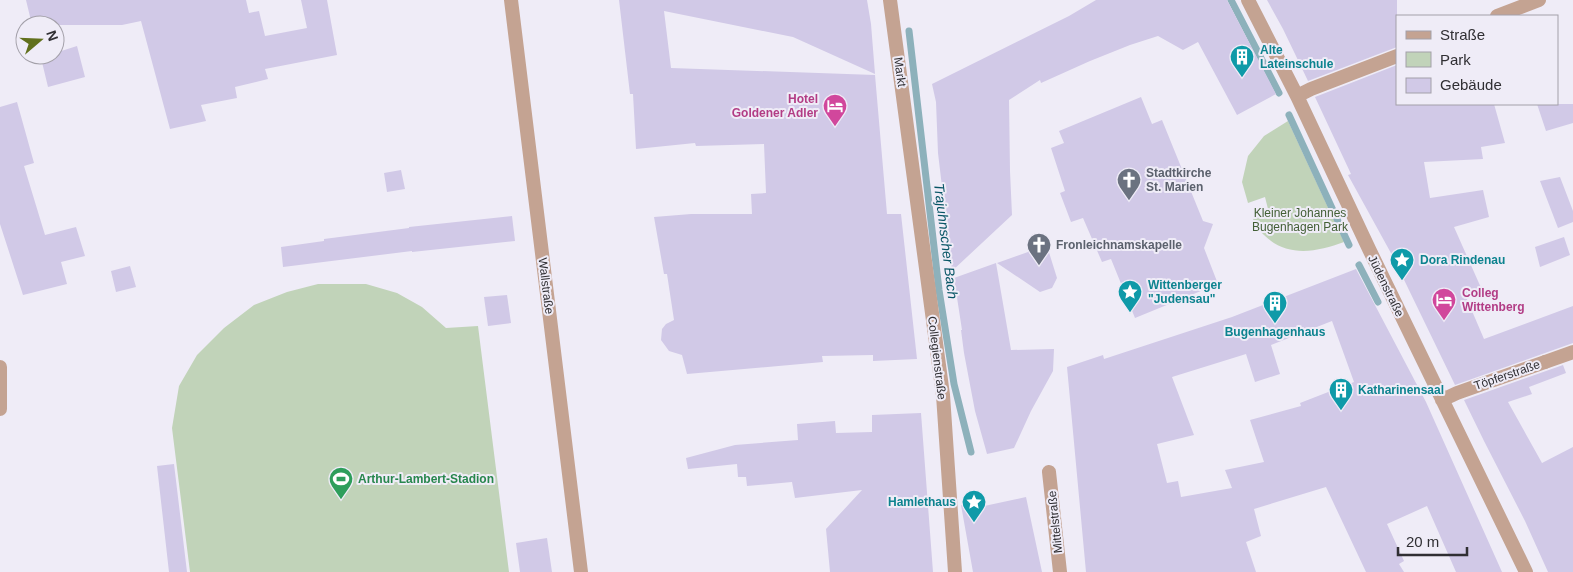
<svg xmlns="http://www.w3.org/2000/svg" width="1573" height="572" font-family="Arial,sans-serif">
<rect width="100%" height="100%" fill="#efecf7"/>
<path fill="#c1d3b9" d="M 1288,121 L 1344,242 C 1317,252 1287,258 1264,235 C 1259,231 1256,224 1253,219 L 1269,213 L 1265,197 L 1248,203 L 1242,182 L 1248,156 L 1264,136 Z
M 318,284 L 366,284 L 397,293 L 422,307 L 446,328 L 478,326 L 509,572 L 190,572 L 172,428 L 179,386 L 197,355 L 224,328 L 254,305 L 287,292 Z"/>
<g fill="none" stroke-linecap="round" stroke-linejoin="round">
<path stroke="#8db1bb" stroke-width="7" d="M 1231,0 L 1279,93
M 909,31 L 939,290 L 954,384 L 971,452
M 1289,115 L 1349,245
M 1359,265 L 1378,302"/>
</g>
<path fill="#d1c9e7" fill-rule="evenodd" d="M 26,0 L 246,0 L 249,13 L 259,11 L 265,36 L 307,28 L 301,0 L 327,0 L 337,55 L 265,69 L 268,79 L 235,87 L 237,98 L 201,105 L 206,121 L 170,129 L 141,21 L 122,25 L 32,25 Z
M 619,0 L 867,0 L 871,24 L 875,74 L 793,37 L 664,11 L 671,68 L 875,75 L 887,214 L 901,214 L 917,359 L 873,361 L 873,355 L 822,356 L 823,362 L 687,374 L 682,355 L 669,351 L 661,340 L 662,329 L 666,324 L 674,320 L 667,274 L 664,274 L 654,217 L 691,214 L 752,214 L 751,194 L 766,193 L 764,144 L 696,146 L 695,143 L 636,149 L 633,94 L 630,94 Z
M 1096,0 L 1227,0 L 1276,94 L 1237,115 L 1198,42 L 1183,50 L 1158,36 L 1130,45 L 1090,61 L 1041,83 L 1040,80 L 1009,100 L 1010,171 L 1012,215 L 952,271 L 938,153 L 936,102 L 932,84 L 1069,16 Z
M 1267,0 L 1397,0 L 1397,47 L 1308,81 L 1283,29 Z
M 77,46 L 85,77 L 48,87 L 41,58 L 49,55 L 55,55 L 55,53 Z
M 1397,65 L 1397,104 L 1494,104 L 1505,143 L 1481,147 L 1483,159 L 1424,162 L 1430,198 L 1483,190 L 1489,217 L 1454,227 L 1482,290 L 1466,297 L 1484,339 L 1573,306 L 1573,343 L 1455,385 L 1392,255 L 1348,175 L 1351,174 L 1315,97 Z
M 1141,97 L 1152,124 L 1162,120 L 1203,221 L 1213,224 L 1204,248 L 1218,284 L 1135,318 L 1111,259 L 1102,262 L 1083,218 L 1071,222 L 1060,193 L 1065,191 L 1051,148 L 1064,143 L 1059,131 Z
M 17,102 L 34,163 L 24,166 L 45,235 L 76,227 L 85,256 L 61,262 L 67,284 L 23,295 L 0,224 L 0,107 Z
M 1537,104 L 1573,104 L 1573,123 L 1546,131 Z
M 401,170 L 405,189 L 387,192 L 384,173 Z
M 1560,177 L 1573,211 L 1573,222 L 1558,228 L 1540,181 Z
M 512,216 L 515,241 L 412,252 L 412,251 L 283,267 L 281,247 L 324,241 L 324,239 L 409,228 L 409,227 Z
M 1564,237 L 1570,255 L 1540,267 L 1535,247 Z
M 1033,244 L 1040,248 L 1047,246 L 1057,278 L 1052,288 L 1040,292 L 997,263 L 1028,252 Z
M 996,263 L 1011,350 L 1054,349 L 1053,371 L 1031,411 L 1014,448 L 987,454 L 975,411 L 964,353 L 961,330 L 962,330 L 954,278 Z
M 130,266 L 136,287 L 116,292 L 111,271 Z
M 1356,269 L 1426,402 L 1502,572 L 1456,572 L 1427,506 L 1387,524 L 1404,561 L 1399,564 L 1404,572 L 1366,572 L 1326,487 L 1254,509 L 1261,536 L 1246,542 L 1256,572 L 1086,572 L 1067,367 L 1103,355 L 1104,359 L 1232,317 ZM 1332,321 L 1354,382 L 1300,403 L 1301,406 L 1250,420 L 1264,462 L 1225,470 L 1232,488 L 1181,497 L 1178,481 L 1167,483 L 1157,444 L 1194,435 L 1172,377 L 1246,354 L 1255,382 L 1280,374 L 1271,345 Z
M 507,295 L 511,323 L 488,326 L 484,297 Z
M 1563,365 L 1566,373 L 1529,387 L 1532,394 L 1508,402 L 1542,463 L 1573,447 L 1573,572 L 1548,572 L 1525,521 L 1484,441 L 1464,400 Z
M 921,413 L 933,572 L 830,572 L 826,529 L 862,490 L 795,498 L 792,482 L 747,486 L 746,477 L 738,477 L 737,464 L 688,469 L 686,458 L 735,445 L 798,440 L 797,424 L 835,421 L 836,433 L 872,432 L 872,415 Z
M 174,464 L 187,572 L 169,572 L 157,466 Z
M 1026,497 L 1042,572 L 973,572 L 961,505 L 975,508 Z
M 547,538 L 552,572 L 520,572 L 516,543 Z"/>
<g fill="none" stroke-linecap="round" stroke-linejoin="round">
<path stroke="#c4a392" stroke-width="14" d="M 890,0 L 943,395 L 955,572
M 1248,0 L 1297,96 L 1369,249 L 1526,572
M 1497,16 L 1539,0
M 1297,96 L 1311,89 L 1397,56
M 1442,400 L 1457,393 L 1545,362"/>
<path stroke="#c4a392" stroke-width="14" d="M 511,0 L 581,572
M 1545,362 L 1573,352
M 0,367 L 0,409
M 1049,472 L 1060,572"/>
</g>
<defs>
<symbol id="building-pin" viewBox="-11 -11 22 30"><path d="M0 17L-7.5 6A9.5 9.5 0 1 1 7.5 6Z" fill="#0f9aa8" stroke="#efecf7"/><path d="M-4-6H4V6H1V3H-1V6H-4ZM-2.5-4.3h1.7v1.8h-1.7ZM.8-4.3h1.7v1.8H.8ZM-2.5-1h1.7V.8h-1.7ZM.8-1h1.7V.8H.8Z" fill="#fff"/></symbol>
<symbol id="hotel-pin" viewBox="-11 -11 22 30"><path d="M0 17L-7.5 6A9.5 9.5 0 1 1 7.5 6Z" fill="#d1479c" stroke="#efecf7"/><path d="M-6-4.5h1.5V1H6V5H4.5V3h-9V5H-6ZM-4 0a1.8 1.8 0 1 1 3.6 0ZM.5 0V-2.5h3Q6-2.5 6 0Z" fill="#fff"/></symbol>
<symbol id="church-pin" viewBox="-11 -11 22 30"><path d="M0 17L-7.5 6A9.5 9.5 0 1 1 7.5 6Z" fill="#6b7280" stroke="#efecf7"/><path d="M-1.2-6h2.4v3.5h3.3v2.4h-3.3V6h-2.4V-.1h-3.3v-2.4h3.3Z" fill="#fff"/></symbol>
<symbol id="sight-pin" viewBox="-11 -11 22 30"><path d="M0 17L-7.5 6A9.5 9.5 0 1 1 7.5 6Z" fill="#0f9aa8" stroke="#efecf7"/><path d="M0-6L1.8-2.2L6-1.7L2.9 1.2L3.7 5.4L0 3.3L-3.7 5.4L-2.9 1.2L-6-1.7L-1.8-2.2Z" fill="#fff"/></symbol>
<symbol id="stadium-pin" viewBox="-11 -11 22 30"><path d="M0 17L-7.5 6A9.5 9.5 0 1 1 7.5 6Z" fill="#2e9e5b" stroke="#efecf7"/><path d="M0-5a6.5 5 0 1 0 0 10a6.5 5 0 1 0 0-10ZM-3.5-1.8h7v3.6h-7Z" fill="#fff"/></symbol>
</defs>
<g fill-rule="evenodd">
<use href="#building-pin" x="1228" y="43" width="28" height="38"/>
<use href="#hotel-pin" x="821" y="92" width="28" height="38"/>
<use href="#church-pin" x="1115" y="166" width="28" height="38"/>
<use href="#church-pin" x="1025" y="231" width="28" height="38"/>
<use href="#sight-pin" x="1388" y="246" width="28" height="38"/>
<use href="#sight-pin" x="1116" y="278" width="28" height="38"/>
<use href="#hotel-pin" x="1430" y="286" width="28" height="38"/>
<use href="#building-pin" x="1261" y="289" width="28" height="38"/>
<use href="#building-pin" x="1327" y="376" width="28" height="38"/>
<use href="#stadium-pin" x="327" y="465" width="28" height="38"/>
<use href="#sight-pin" x="960" y="488" width="28" height="38"/>
</g>
<g text-anchor="middle" stroke-width="4" stroke-linejoin="round" paint-order="stroke">
<g font-size="12" font-weight="bold" fill="#0d838f" stroke="#efecf7" text-anchor="start">
<text x="1260" y="54">Alte<tspan x="1260" dy="14">Lateinschule</tspan></text>
<text x="1420" y="264">Dora Rindenau</text>
<text x="1148" y="289">Wittenberger<tspan x="1148" dy="14">"Judensau"</tspan></text>
<text x="1275" y="336" text-anchor="middle">Bugenhagenhaus</text>
<text x="1358" y="394">Katharinensaal</text>
<text x="956" y="506" text-anchor="end">Hamlethaus</text>
</g>
<g font-size="12" fill="#302f33" stroke="#efecf7">
<text transform="translate(900 72) rotate(82)" y="4">Markt</text>
<text transform="translate(546 286) rotate(83)" y="4">Wallstraße</text>
<text transform="translate(1386 286) rotate(64)" y="4">Jüdenstraße</text>
<text transform="translate(937 358) rotate(83)" y="4">Collegienstraße</text>
<text transform="translate(1507 375) rotate(-19)" y="4">Töpferstraße</text>
<text transform="translate(1055 522) rotate(-96)" y="4">Mittelstraße</text>
</g>
<g font-size="12" font-weight="bold" fill="#b23c85" stroke="#efecf7" text-anchor="end">
<text x="818" y="103">Hotel<tspan x="818" dy="14">Goldener Adler</tspan></text>
<text x="1462" y="297" text-anchor="start">Colleg<tspan x="1462" dy="14">Wittenberg</tspan></text>
</g>
<g font-size="12" font-weight="bold" fill="#5b616d" stroke="#efecf7" text-anchor="start">
<text x="1146" y="177">Stadtkirche<tspan x="1146" dy="14">St. Marien</tspan></text>
<text x="1056" y="249">Fronleichnamskapelle</text>
</g>
<g font-size="12" fill="#435f36" stroke="#efecf7">
<text x="1300" y="217">Kleiner Johannes<tspan x="1300" dy="14">Bugenhagen Park</tspan></text>
</g>
<g font-size="12" font-weight="bold" fill="#27864d" stroke="#efecf7" text-anchor="start">
<text x="358" y="483">Arthur-Lambert-Stadion</text>
</g>
<g font-size="14" font-style="italic" fill="#075565" stroke="#efecf7">
<text transform="translate(946 241) rotate(83)" y="5">Trajuhnscher Bach</text>
</g>
</g>
<rect x="1396" y="15" width="162" height="90" fill="#efecf7" stroke="#a3a0a9"/>
<rect x="1406" y="31" width="25" height="8" fill="#c4a392" stroke="#a3a0a9"/>
<text x="1440" y="40" font-size="15" fill="#302f33">Straße</text>
<rect x="1406" y="52" width="25" height="15" fill="#c1d3b9" stroke="#a3a0a9"/>
<text x="1440" y="65" font-size="15" fill="#302f33">Park</text>
<rect x="1406" y="78" width="25" height="15" fill="#d1c9e7" stroke="#a3a0a9"/>
<text x="1440" y="90" font-size="15" fill="#302f33">Gebäude</text>
<g transform="translate(40 40) rotate(71)"><circle r="24" fill="#efecf7" stroke="#a3a0a9"/>
<path d="M0-4L9 19L0 12L-9 19Z" fill="#61701c"/>
<text y="-8" font-size="14" font-weight="bold" text-anchor="middle" fill="#302f33">N</text>
</g>
<path d="M1398 547v8h69v-8" fill="none" stroke="#302f33" stroke-width="2.5"/>
<text x="1406" y="547" font-size="15" fill="#302f33" stroke="#efecf7" stroke-width="4" paint-order="stroke">20 m</text>
</svg>
